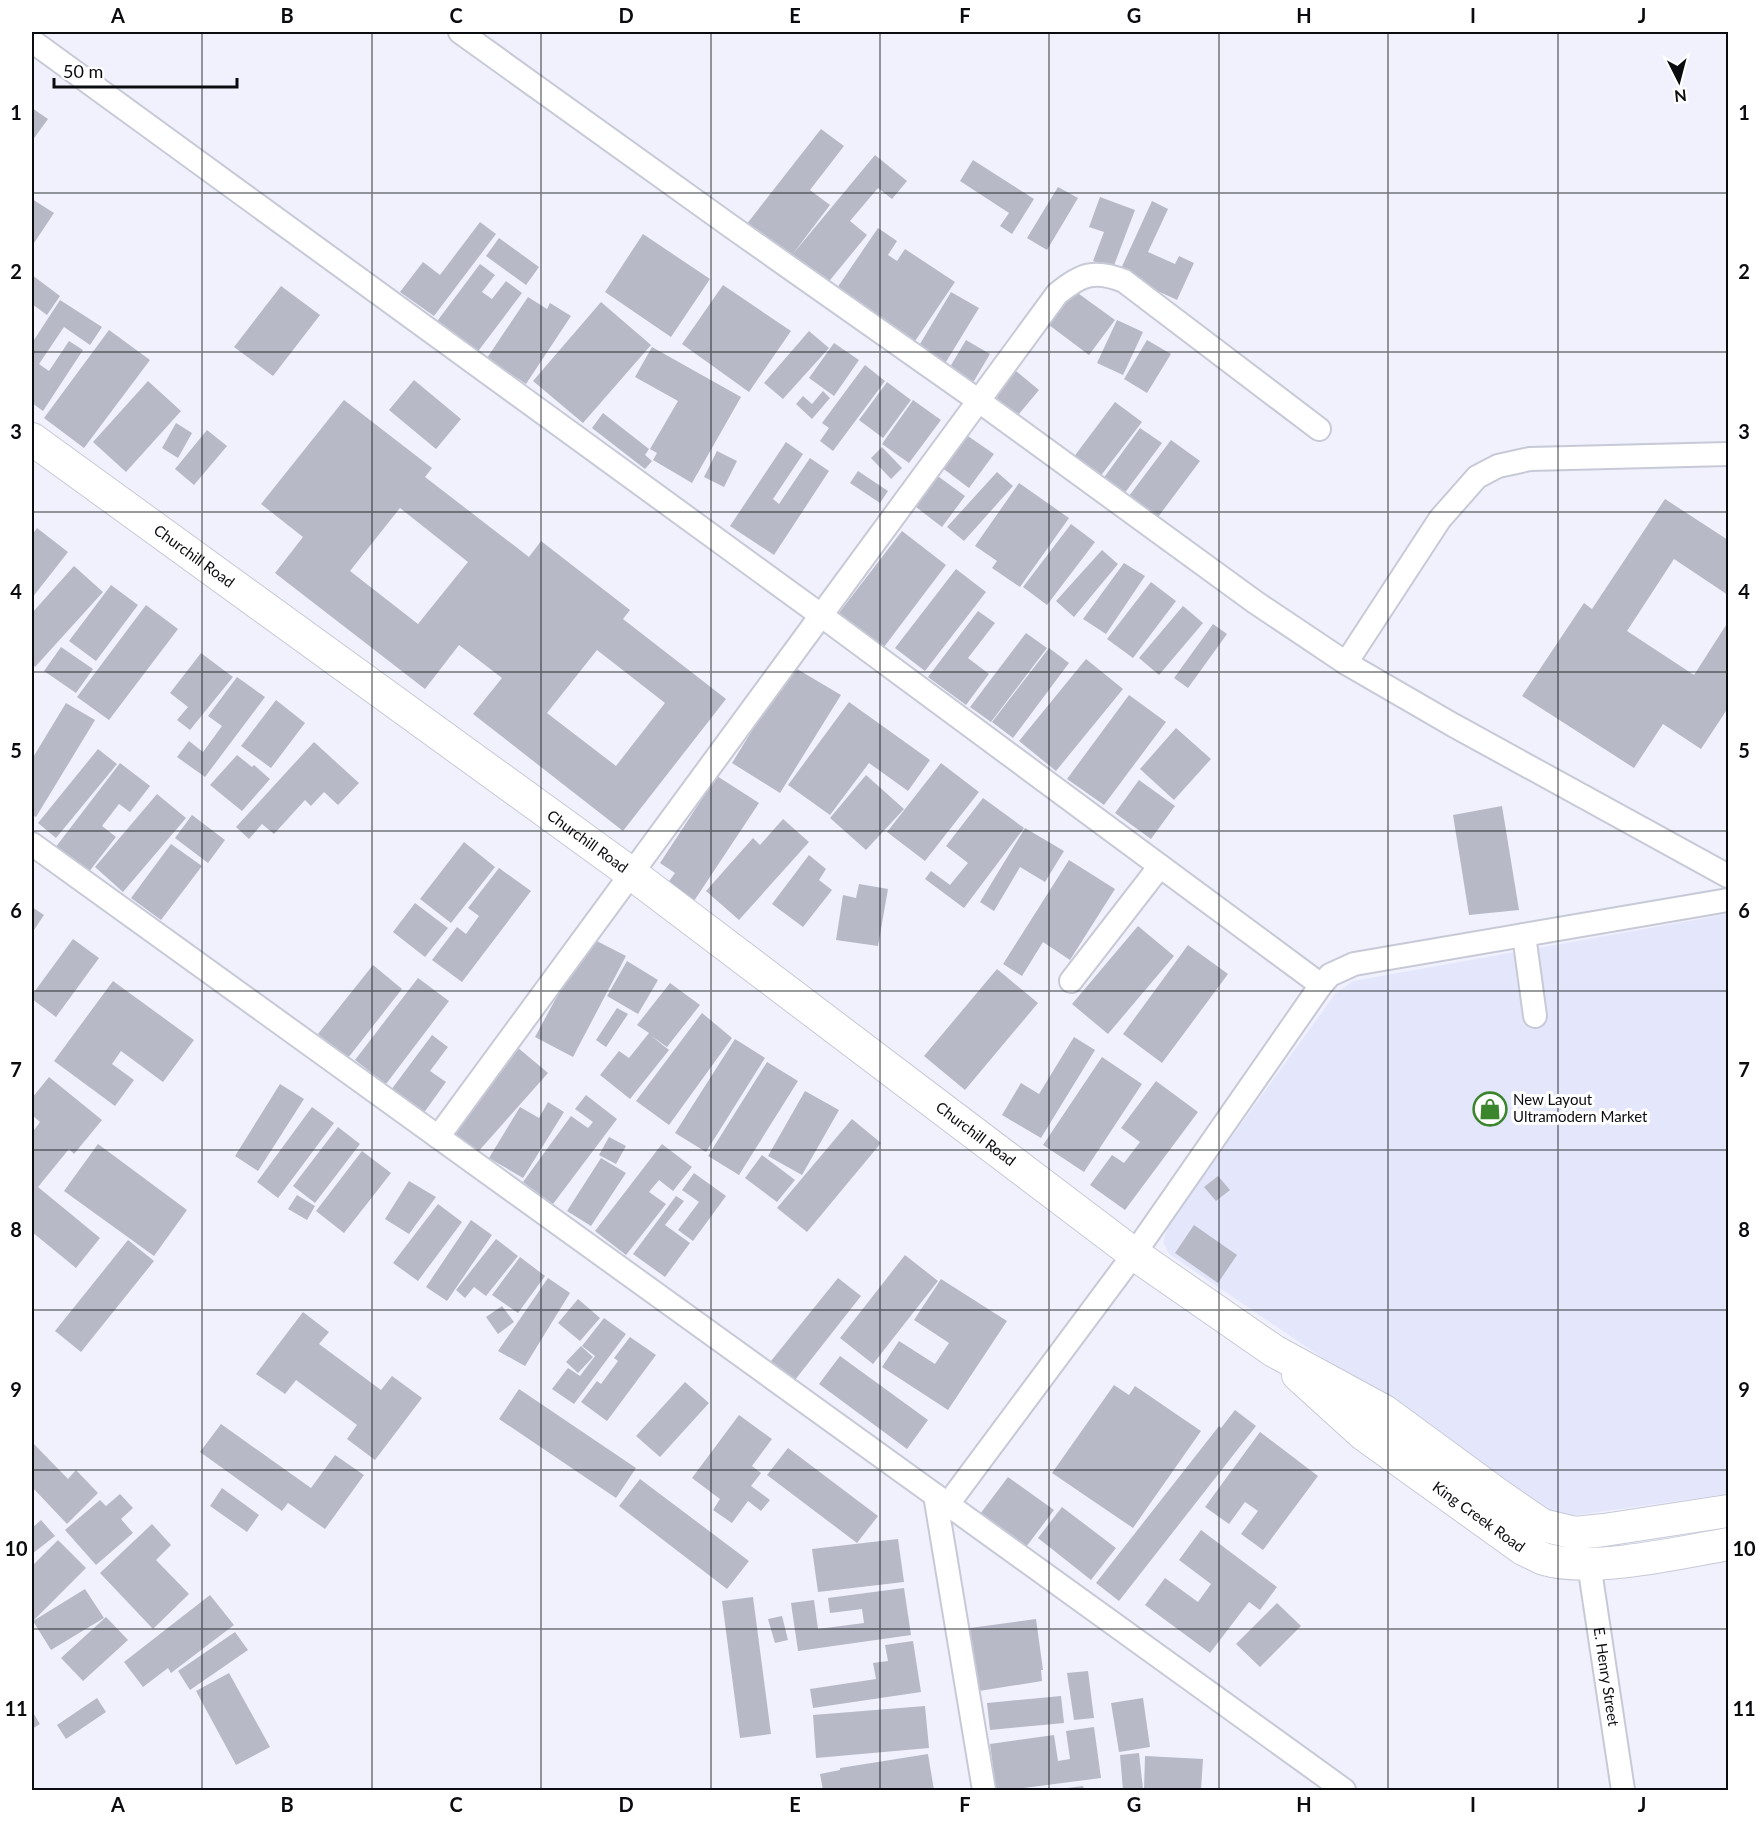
<svg xmlns="http://www.w3.org/2000/svg" width="1760" height="1822" font-family="Lato,sans-serif">
<rect width="100%" height="100%" fill="#f0f1fd"/>
<path fill="#e4e7fc" d="M 1728,914 L 1728,1494 L 1563,1517 L 1545,1508 L 1169,1254 L 1163,1242 L 1168,1225 L 1335,994 L 1353,981 Z"/>
<path fill="#b7b9c6" fill-rule="evenodd" d="M 32,108 L 48,119 L 32,141 Z
M 821,129 L 844,146 L 810,190 L 830,205 L 792,255 L 875,155 L 907,181 L 892,199 L 878,188 L 850,221 L 867,235 L 826,285 L 746,225 Z
M 973,160 L 1034,199 L 1012,234 L 1000,226 L 1009,213 L 960,181 Z
M 1058,187 L 1078,198 L 1047,250 L 1027,238 Z
M 1100,197 L 1135,210 L 1113,268 L 1093,261 L 1104,232 L 1089,227 Z
M 32,199 L 54,213 L 34,243 L 32,241 Z
M 1152,201 L 1168,209 L 1148,252 L 1175,264 L 1179,256 L 1194,263 L 1177,300 L 1119,273 Z
M 480,222 L 496,234 L 434,316 L 400,292 L 423,262 L 440,275 Z
M 878,228 L 897,241 L 888,255 L 897,261 L 905,249 L 955,282 L 913,344 L 886,325 L 888,322 L 837,288 Z
M 643,234 L 710,279 L 671,337 L 605,292 Z
M 499,238 L 539,267 L 526,285 L 486,256 Z
M 480,264 L 495,275 L 482,292 L 492,299 L 506,281 L 522,293 L 476,354 L 435,324 Z
M 32,275 L 60,296 L 47,315 L 32,304 Z
M 723,285 L 791,331 L 749,392 L 682,344 Z
M 281,286 L 320,315 L 273,376 L 234,347 Z
M 1075,291 L 1115,320 L 1089,355 L 1049,325 Z
M 951,292 L 979,308 L 941,370 L 914,354 Z
M 528,297 L 547,309 L 550,303 L 571,316 L 526,384 L 487,358 Z
M 60,300 L 102,327 L 90,345 L 64,327 L 39,364 L 49,371 L 69,341 L 83,350 L 43,411 L 32,403 L 32,343 Z
M 601,302 L 651,345 L 583,423 L 533,381 Z
M 1117,320 L 1143,332 L 1123,375 L 1097,363 Z
M 109,330 L 150,360 L 84,448 L 44,418 Z
M 809,331 L 829,348 L 783,399 L 764,383 Z
M 966,340 L 990,354 L 971,386 L 947,372 Z
M 1147,340 L 1171,354 L 1147,393 L 1124,379 Z
M 834,343 L 859,360 L 834,396 L 809,378 Z
M 652,347 L 741,397 L 692,483 L 653,460 L 657,453 L 650,449 L 678,401 L 635,377 Z
M 865,365 L 885,381 L 833,451 L 820,441 L 829,428 L 822,423 Z
M 1016,371 L 1039,390 L 1013,421 L 990,401 Z
M 414,380 L 461,419 L 436,449 L 389,410 Z
M 148,381 L 181,411 L 126,472 L 93,442 Z
M 887,382 L 911,400 L 883,438 L 859,420 Z
M 823,391 L 830,398 L 812,419 L 796,404 L 803,396 L 812,404 Z
M 344,400 L 432,468 L 425,477 L 529,557 L 541,541 L 630,610 L 623,619 L 726,699 L 623,831 L 473,714 L 502,678 L 459,645 L 425,689 L 275,573 L 303,537 L 261,504 ZM 400,508 L 468,562 L 418,624 L 350,571 ZM 597,650 L 665,703 L 616,766 L 547,713 Z
M 913,400 L 941,420 L 909,463 L 882,444 Z
M 1115,402 L 1142,422 L 1099,478 L 1073,458 Z
M 603,413 L 649,449 L 645,455 L 652,461 L 645,469 L 592,428 Z
M 176,423 L 192,433 L 178,458 L 162,448 Z
M 1140,428 L 1162,443 L 1121,498 L 1100,483 Z
M 207,430 L 227,446 L 194,485 L 175,469 Z
M 965,434 L 994,454 L 969,488 L 941,467 Z
M 1171,440 L 1200,461 L 1149,529 L 1120,508 Z
M 786,442 L 803,454 L 773,499 L 779,504 L 810,458 L 829,471 L 774,555 L 730,526 Z
M 882,447 L 902,468 L 891,479 L 871,458 Z
M 717,451 L 737,461 L 724,487 L 704,477 Z
M 858,471 L 888,491 L 880,503 L 850,483 Z
M 997,472 L 1013,486 L 964,541 L 947,527 Z
M 935,474 L 965,496 L 942,527 L 912,504 Z
M 1019,483 L 1069,518 L 1020,587 L 992,568 L 997,561 L 975,546 Z
M 1665,499 L 1728,540 L 1728,595 L 1674,559 L 1627,631 L 1694,675 L 1728,622 L 1728,708 L 1701,749 L 1663,724 L 1634,768 L 1522,696 L 1584,603 L 1592,609 Z
M 1071,524 L 1095,542 L 1047,605 L 1023,587 Z
M 37,528 L 68,552 L 32,598 L 32,535 Z
M 902,531 L 946,565 L 884,647 L 839,613 Z
M 1102,550 L 1118,564 L 1074,617 L 1056,601 Z
M 1124,563 L 1145,576 L 1106,634 L 1083,619 Z
M 74,566 L 103,592 L 35,667 L 32,663 L 32,613 Z
M 956,569 L 986,592 L 925,671 L 895,648 Z
M 1151,582 L 1176,601 L 1133,658 L 1107,639 Z
M 111,585 L 138,605 L 96,661 L 69,641 Z
M 146,605 L 178,629 L 109,720 L 77,697 Z
M 1183,606 L 1203,623 L 1159,675 L 1139,658 Z
M 978,611 L 995,623 L 968,658 L 989,674 L 966,705 L 928,677 Z
M 1213,624 L 1227,634 L 1188,688 L 1174,678 Z
M 1026,633 L 1047,648 L 991,722 L 970,707 Z
M 61,647 L 93,669 L 76,693 L 44,671 Z
M 1049,648 L 1069,663 L 1013,738 L 992,722 Z
M 201,653 L 233,677 L 190,730 L 177,720 L 188,707 L 170,693 Z
M 1086,659 L 1123,689 L 1056,771 L 1019,741 Z
M 792,666 L 841,695 L 780,793 L 732,763 Z
M 237,677 L 265,697 L 205,777 L 177,757 L 189,741 L 203,752 L 222,726 L 208,716 Z
M 1129,695 L 1166,722 L 1104,805 L 1067,779 Z
M 276,700 L 305,723 L 271,768 L 241,746 Z
M 849,702 L 930,760 L 908,791 L 869,763 L 830,815 L 788,785 Z
M 66,703 L 95,720 L 36,817 L 32,815 L 32,759 Z
M 1176,728 L 1211,759 L 1174,800 L 1140,769 Z
M 314,742 L 359,783 L 338,805 L 324,792 L 311,806 L 305,800 L 274,834 L 262,824 L 249,839 L 236,827 Z
M 98,749 L 117,764 L 56,838 L 38,823 Z
M 237,755 L 252,767 L 254,765 L 270,779 L 242,811 L 210,785 Z
M 120,763 L 150,786 L 130,812 L 119,804 L 102,826 L 116,837 L 88,873 L 55,848 Z
M 941,763 L 979,792 L 925,861 L 887,832 Z
M 866,775 L 904,809 L 866,850 L 830,818 Z
M 717,776 L 759,803 L 694,901 L 667,884 L 675,873 L 660,863 Z
M 1139,780 L 1175,806 L 1151,839 L 1115,813 Z
M 157,794 L 186,818 L 123,892 L 95,867 Z
M 983,798 L 1024,828 L 964,908 L 925,879 L 931,871 L 950,885 L 968,863 L 946,846 Z
M 1502,806 L 1519,910 L 1469,915 L 1453,815 Z
M 192,815 L 225,840 L 208,863 L 175,838 Z
M 783,819 L 809,842 L 739,920 L 706,891 L 753,838 L 760,845 Z
M 1025,828 L 1064,851 L 1045,882 L 1020,867 L 994,911 L 980,902 Z
M 464,842 L 495,867 L 451,923 L 420,899 Z
M 171,844 L 202,866 L 161,920 L 131,898 Z
M 809,855 L 826,869 L 819,880 L 832,890 L 803,927 L 772,904 Z
M 1069,860 L 1115,889 L 1070,960 L 1043,942 L 1022,976 L 1003,964 Z
M 499,868 L 531,891 L 462,982 L 432,960 L 457,927 L 466,934 L 479,916 L 468,908 Z
M 859,884 L 888,889 L 878,946 L 836,940 L 843,895 L 856,898 Z
M 415,903 L 448,928 L 425,957 L 393,932 Z
M 32,907 L 44,915 L 32,933 Z
M 1138,926 L 1174,956 L 1108,1034 L 1072,1004 Z
M 589,937 L 626,956 L 573,1057 L 535,1037 Z
M 73,939 L 99,958 L 56,1017 L 32,999 L 32,995 Z
M 1188,945 L 1228,974 L 1162,1063 L 1123,1034 Z
M 627,961 L 658,980 L 638,1014 L 607,996 Z
M 373,965 L 402,989 L 348,1058 L 318,1034 Z
M 997,969 L 1038,1003 L 965,1090 L 924,1056 Z
M 418,978 L 449,1001 L 386,1084 L 355,1060 Z
M 113,981 L 194,1040 L 163,1082 L 121,1051 L 112,1064 L 134,1080 L 115,1106 L 54,1061 Z
M 670,983 L 700,1005 L 667,1047 L 650,1035 L 669,1050 L 630,1099 L 600,1075 L 619,1051 L 629,1058 L 649,1033 L 637,1025 Z
M 617,1008 L 628,1014 L 606,1047 L 596,1040 Z
M 702,1013 L 732,1038 L 669,1125 L 636,1101 Z
M 432,1035 L 448,1047 L 430,1071 L 446,1082 L 423,1114 L 391,1090 Z
M 1074,1037 L 1095,1050 L 1041,1138 L 1002,1115 L 1021,1083 L 1039,1094 Z
M 735,1039 L 765,1058 L 706,1152 L 675,1133 Z
M 517,1047 L 548,1073 L 477,1153 L 446,1126 Z
M 1102,1057 L 1142,1084 L 1084,1172 L 1043,1145 Z
M 767,1062 L 798,1081 L 739,1175 L 708,1156 Z
M 49,1077 L 102,1120 L 74,1154 L 69,1149 L 38,1187 L 100,1238 L 76,1268 L 32,1232 L 32,1133 L 40,1122 L 32,1115 L 32,1098 Z
M 1156,1081 L 1198,1112 L 1125,1210 L 1090,1185 L 1112,1155 L 1124,1163 L 1140,1142 L 1121,1128 Z
M 280,1084 L 304,1099 L 258,1171 L 235,1156 Z
M 805,1091 L 839,1110 L 802,1175 L 768,1156 Z
M 586,1095 L 617,1119 L 553,1204 L 523,1182 L 571,1116 L 588,1128 L 593,1122 L 575,1109 Z
M 548,1102 L 564,1112 L 523,1178 L 489,1158 L 520,1107 L 539,1118 Z
M 312,1107 L 334,1123 L 278,1198 L 257,1182 Z
M 852,1119 L 881,1143 L 807,1232 L 777,1208 Z
M 338,1127 L 360,1144 L 315,1203 L 293,1186 Z
M 609,1137 L 626,1146 L 616,1164 L 599,1155 Z
M 98,1144 L 187,1210 L 154,1256 L 64,1191 Z
M 662,1144 L 692,1167 L 673,1191 L 659,1180 L 649,1192 L 666,1204 L 626,1255 L 595,1231 Z
M 362,1151 L 391,1173 L 344,1233 L 316,1211 Z
M 762,1155 L 795,1180 L 777,1202 L 745,1178 Z
M 601,1158 L 626,1173 L 591,1226 L 567,1211 Z
M 694,1173 L 726,1196 L 693,1241 L 678,1230 L 699,1202 L 682,1190 Z
M 1218,1176 L 1230,1190 L 1216,1201 L 1204,1187 Z
M 409,1181 L 436,1197 L 409,1234 L 385,1219 Z
M 297,1195 L 315,1206 L 307,1220 L 288,1209 Z
M 676,1196 L 684,1201 L 665,1225 L 690,1243 L 665,1277 L 633,1254 Z
M 438,1204 L 462,1222 L 418,1281 L 393,1263 Z
M 471,1220 L 492,1235 L 447,1301 L 426,1287 Z
M 1194,1225 L 1237,1255 L 1218,1283 L 1175,1253 Z
M 496,1239 L 518,1256 L 486,1296 L 474,1287 L 465,1298 L 456,1290 Z
M 128,1240 L 154,1261 L 81,1352 L 55,1331 Z
M 905,1255 L 938,1281 L 873,1364 L 840,1338 Z
M 520,1257 L 545,1276 L 518,1313 L 492,1295 Z
M 548,1278 L 570,1293 L 525,1366 L 498,1351 Z
M 838,1278 L 861,1296 L 791,1385 L 767,1366 Z
M 941,1279 L 1007,1321 L 948,1410 L 882,1367 L 899,1341 L 935,1364 L 949,1343 L 914,1320 Z
M 578,1299 L 600,1318 L 580,1341 L 558,1323 Z
M 502,1306 L 514,1322 L 498,1334 L 486,1317 Z
M 303,1312 L 329,1332 L 319,1344 L 381,1390 L 392,1376 L 422,1398 L 375,1460 L 347,1439 L 357,1425 L 296,1380 L 285,1394 L 256,1374 Z
M 604,1318 L 626,1334 L 574,1404 L 552,1389 L 568,1368 L 580,1376 L 595,1356 L 582,1346 Z
M 630,1337 L 656,1355 L 607,1421 L 581,1402 L 597,1381 L 601,1384 L 618,1361 L 614,1358 Z
M 581,1346 L 593,1357 L 578,1373 L 566,1362 Z
M 840,1356 L 928,1420 L 907,1449 L 819,1384 Z
M 685,1382 L 709,1403 L 660,1457 L 636,1436 Z
M 1114,1385 L 1129,1395 L 1135,1386 L 1201,1431 L 1133,1528 L 1052,1473 Z
M 519,1389 L 636,1468 L 616,1498 L 499,1419 Z
M 1235,1410 L 1256,1426 L 1119,1601 L 1096,1583 L 1219,1426 L 1221,1428 Z
M 739,1415 L 772,1439 L 752,1466 L 761,1473 L 751,1486 L 770,1500 L 761,1511 L 748,1501 L 732,1523 L 713,1510 L 720,1499 L 692,1478 Z
M 221,1424 L 311,1488 L 335,1455 L 364,1475 L 325,1529 L 288,1503 L 282,1511 L 200,1452 Z
M 1260,1432 L 1318,1476 L 1263,1550 L 1241,1534 L 1258,1511 L 1245,1502 L 1229,1524 L 1205,1507 Z
M 32,1442 L 68,1479 L 76,1470 L 98,1493 L 67,1524 L 32,1487 Z
M 788,1448 L 878,1516 L 857,1543 L 767,1475 Z
M 1008,1477 L 1054,1510 L 1026,1547 L 980,1514 Z
M 640,1479 L 749,1561 L 727,1589 L 619,1506 Z
M 222,1488 L 259,1515 L 247,1532 L 210,1506 Z
M 120,1494 L 133,1508 L 121,1519 L 133,1533 L 96,1565 L 65,1530 L 100,1500 L 106,1506 Z
M 1062,1507 L 1116,1548 L 1091,1580 L 1038,1538 Z
M 41,1520 L 55,1536 L 32,1554 L 32,1528 Z
M 152,1524 L 171,1545 L 156,1560 L 189,1594 L 153,1629 L 100,1573 Z
M 1201,1530 L 1277,1587 L 1260,1610 L 1249,1602 L 1210,1653 L 1145,1605 L 1165,1578 L 1198,1602 L 1211,1584 L 1179,1560 Z
M 898,1539 L 904,1582 L 818,1592 L 812,1549 Z
M 58,1540 L 86,1568 L 32,1622 L 32,1566 Z
M 904,1588 L 911,1635 L 798,1651 L 791,1603 L 814,1600 L 818,1629 L 864,1623 L 862,1609 L 830,1613 L 828,1598 Z
M 85,1589 L 104,1618 L 51,1650 L 33,1621 Z
M 210,1595 L 234,1625 L 171,1673 L 168,1668 L 143,1687 L 124,1662 Z
M 753,1597 L 771,1734 L 740,1738 L 722,1601 Z
M 1277,1603 L 1301,1626 L 1260,1667 L 1236,1644 Z
M 782,1616 L 788,1640 L 775,1643 L 768,1619 Z
M 106,1617 L 128,1640 L 83,1681 L 61,1658 Z
M 1036,1619 L 1043,1670 L 1041,1670 L 1042,1681 L 979,1691 L 970,1628 Z
M 235,1632 L 248,1650 L 190,1690 L 178,1671 Z
M 913,1641 L 921,1692 L 813,1708 L 810,1689 L 876,1679 L 873,1663 L 888,1661 L 885,1645 Z
M 1088,1671 L 1094,1718 L 1074,1720 L 1067,1673 Z
M 229,1673 L 270,1747 L 236,1765 L 196,1691 Z
M 1061,1696 L 1064,1723 L 990,1730 L 987,1703 Z
M 97,1698 L 106,1712 L 66,1739 L 57,1725 Z
M 1143,1698 L 1150,1747 L 1119,1752 L 1111,1703 Z
M 925,1706 L 929,1748 L 816,1758 L 813,1715 Z
M 32,1711 L 40,1724 L 32,1729 Z
M 1094,1727 L 1101,1778 L 1009,1790 L 996,1790 L 990,1744 L 1054,1735 L 1058,1761 L 1070,1759 L 1066,1731 Z
M 1139,1753 L 1143,1789 L 1123,1790 L 1120,1755 Z
M 928,1754 L 934,1790 L 823,1790 L 820,1774 L 840,1770 L 840,1768 Z
M 1145,1756 L 1203,1759 L 1201,1790 L 1144,1790 Z
M 1083,1786 L 1084,1790 L 1059,1790 L 1059,1789 Z"/>
<g fill="none" stroke-linecap="round" stroke-linejoin="round">
<defs>
<g id="street">
<path d="M 460,32 L 729,225 L 979,401 L 1255,602 L 1346,663 L 1453,725 L 1728,876"/>
<path d="M 32,41 L 822,616 L 1321,985"/>
<path d="M 1346,663 L 1440,519 L 1477,477 L 1498,466 L 1530,459 L 1728,454"/>
<path d="M 32,844 L 1344,1790"/>
<path d="M 1524,935 L 1535,1016"/>
<path d="M 1071,981 L 1160,866"/>
<path d="M 438,1137 L 1057,294 C 1081,274 1095,269 1124,281 L 1319,429"/>
<path d="M 935,1495 L 984,1790"/>
<path d="M 948,1504 L 1134,1254 L 1321,985 L 1330,975 L 1354,964 L 1728,900"/>
<path id="s1" d="M 1589,1564 L 1623,1790"/>
</g>
<g id="secondary">
<path id="s2" d="M 32,439 L 632,874 L 1134,1254 L 1274,1351 L 1384,1411 L 1497,1494 L 1542,1525 L 1575,1533 L 1604,1530 L 1728,1511"/>
<path id="s3" d="M 1298,1375 L 1363,1434 L 1523,1549 C 1530,1552 1537,1556 1544,1559 C 1591,1573 1679,1553 1728,1544"/>
</g>
</defs>
<use href="#street" stroke="#c7c9d7" stroke-width="26"/>
<use href="#secondary" stroke="#c7c9d7" stroke-width="34"/>
<use href="#street" stroke="#fff" stroke-width="22"/>
<use href="#secondary" stroke="#fff" stroke-width="32"/>
</g>
<path fill="none" stroke="#0b0c10" stroke-width="1.5" stroke-opacity="0.55" d="M 202,32 L 202,1790M 372,32 L 372,1790M 541,32 L 541,1790M 711,32 L 711,1790M 880,32 L 880,1790M 1049,32 L 1049,1790M 1219,32 L 1219,1790M 1388,32 L 1388,1790M 1558,32 L 1558,1790M 32,193 L 1728,193M 32,352 L 1728,352M 32,512 L 1728,512M 32,672 L 1728,672M 32,831 L 1728,831M 32,991 L 1728,991M 32,1150 L 1728,1150M 32,1310 L 1728,1310M 32,1470 L 1728,1470M 32,1629 L 1728,1629"/>
<defs>
<symbol id="shop-ring" viewBox="-11 -11 22 22"><circle r="9.5" fill="#fff" stroke="#3b852c" stroke-width="1.5"/><path d="M-5-2.5h2.3a2.7 3.5 0 0 1 5.4 0H5L5.5 6h-11ZM-1.5-2.5h3a1.5 2.3 0 0 0-3 0Z" fill="#3b852c"/></symbol>
</defs>
<g fill-rule="evenodd">
<use href="#shop-ring" x="1471" y="1090" width="38" height="38"/>
</g>
<g text-anchor="middle" stroke-width="6" stroke-linejoin="round" paint-order="stroke">
<g font-size="15" fill="#0b0c10" stroke="#fff">
<text dy="5" stroke="none"><textPath href="#s2" startOffset="200">Churchill Road</textPath></text>
<text dy="5" stroke="none"><textPath href="#s2" startOffset="686">Churchill Road</textPath></text>
<text dy="5" stroke="none"><textPath href="#s2" startOffset="1172">Churchill Road</textPath></text>
<text dy="5" stroke="none"><textPath href="#s3" startOffset="230">King Creek Road</textPath></text>
<text dy="5" stroke="none"><textPath href="#s1" startOffset="114">E. Henry Street</textPath></text>
</g>
<g font-size="15" fill="#0b0c10" stroke="#fff" text-anchor="start">
<text x="1513" y="1105">New Layout<tspan x="1513" dy="17">Ultramodern Market</tspan></text>
</g>
</g>
<rect width="1760" height="1822" fill="none" stroke="#ffffff" stroke-width="66"/>
<g transform="translate(1679 81) rotate(174)" stroke="#ffffff" stroke-width="4.5" paint-order="stroke">
<path d="M0-4.5L10 22L0 15L-10 22Z" fill="#0b0c10"/>
<text y="-9" font-size="16" font-weight="bold" text-anchor="middle" fill="#0b0c10">N</text>
</g>
<path d="M54 78v9h183v-9" fill="none" stroke="#0b0c10" stroke-width="3"/>
<text x="63" y="78" font-size="18" fill="#0b0c10" stroke="#ffffff" stroke-width="4.5" paint-order="stroke">50 m</text>
<rect x="33" y="33" width="1694" height="1756" fill="none" stroke="#0b0c10" stroke-width="2"/>
<g font-size="20" text-anchor="middle" font-weight="bold" fill="#0b0c10">
<text x="118" y="23">A</text>
<text x="287" y="23">B</text>
<text x="456" y="23">C</text>
<text x="626" y="23">D</text>
<text x="795" y="23">E</text>
<text x="965" y="23">F</text>
<text x="1134" y="23">G</text>
<text x="1304" y="23">H</text>
<text x="1473" y="23">I</text>
<text x="1642" y="23">J</text>
<text x="16" y="120">1</text>
<text x="1744" y="120">1</text>
<text x="16" y="279">2</text>
<text x="1744" y="279">2</text>
<text x="16" y="439">3</text>
<text x="1744" y="439">3</text>
<text x="16" y="599">4</text>
<text x="1744" y="599">4</text>
<text x="16" y="758">5</text>
<text x="1744" y="758">5</text>
<text x="16" y="918">6</text>
<text x="1744" y="918">6</text>
<text x="16" y="1077">7</text>
<text x="1744" y="1077">7</text>
<text x="16" y="1237">8</text>
<text x="1744" y="1237">8</text>
<text x="16" y="1397">9</text>
<text x="1744" y="1397">9</text>
<text x="16" y="1556">10</text>
<text x="1744" y="1556">10</text>
<text x="16" y="1716">11</text>
<text x="1744" y="1716">11</text>
<text x="118" y="1812">A</text>
<text x="287" y="1812">B</text>
<text x="456" y="1812">C</text>
<text x="626" y="1812">D</text>
<text x="795" y="1812">E</text>
<text x="965" y="1812">F</text>
<text x="1134" y="1812">G</text>
<text x="1304" y="1812">H</text>
<text x="1473" y="1812">I</text>
<text x="1642" y="1812">J</text>
</g>
</svg>
